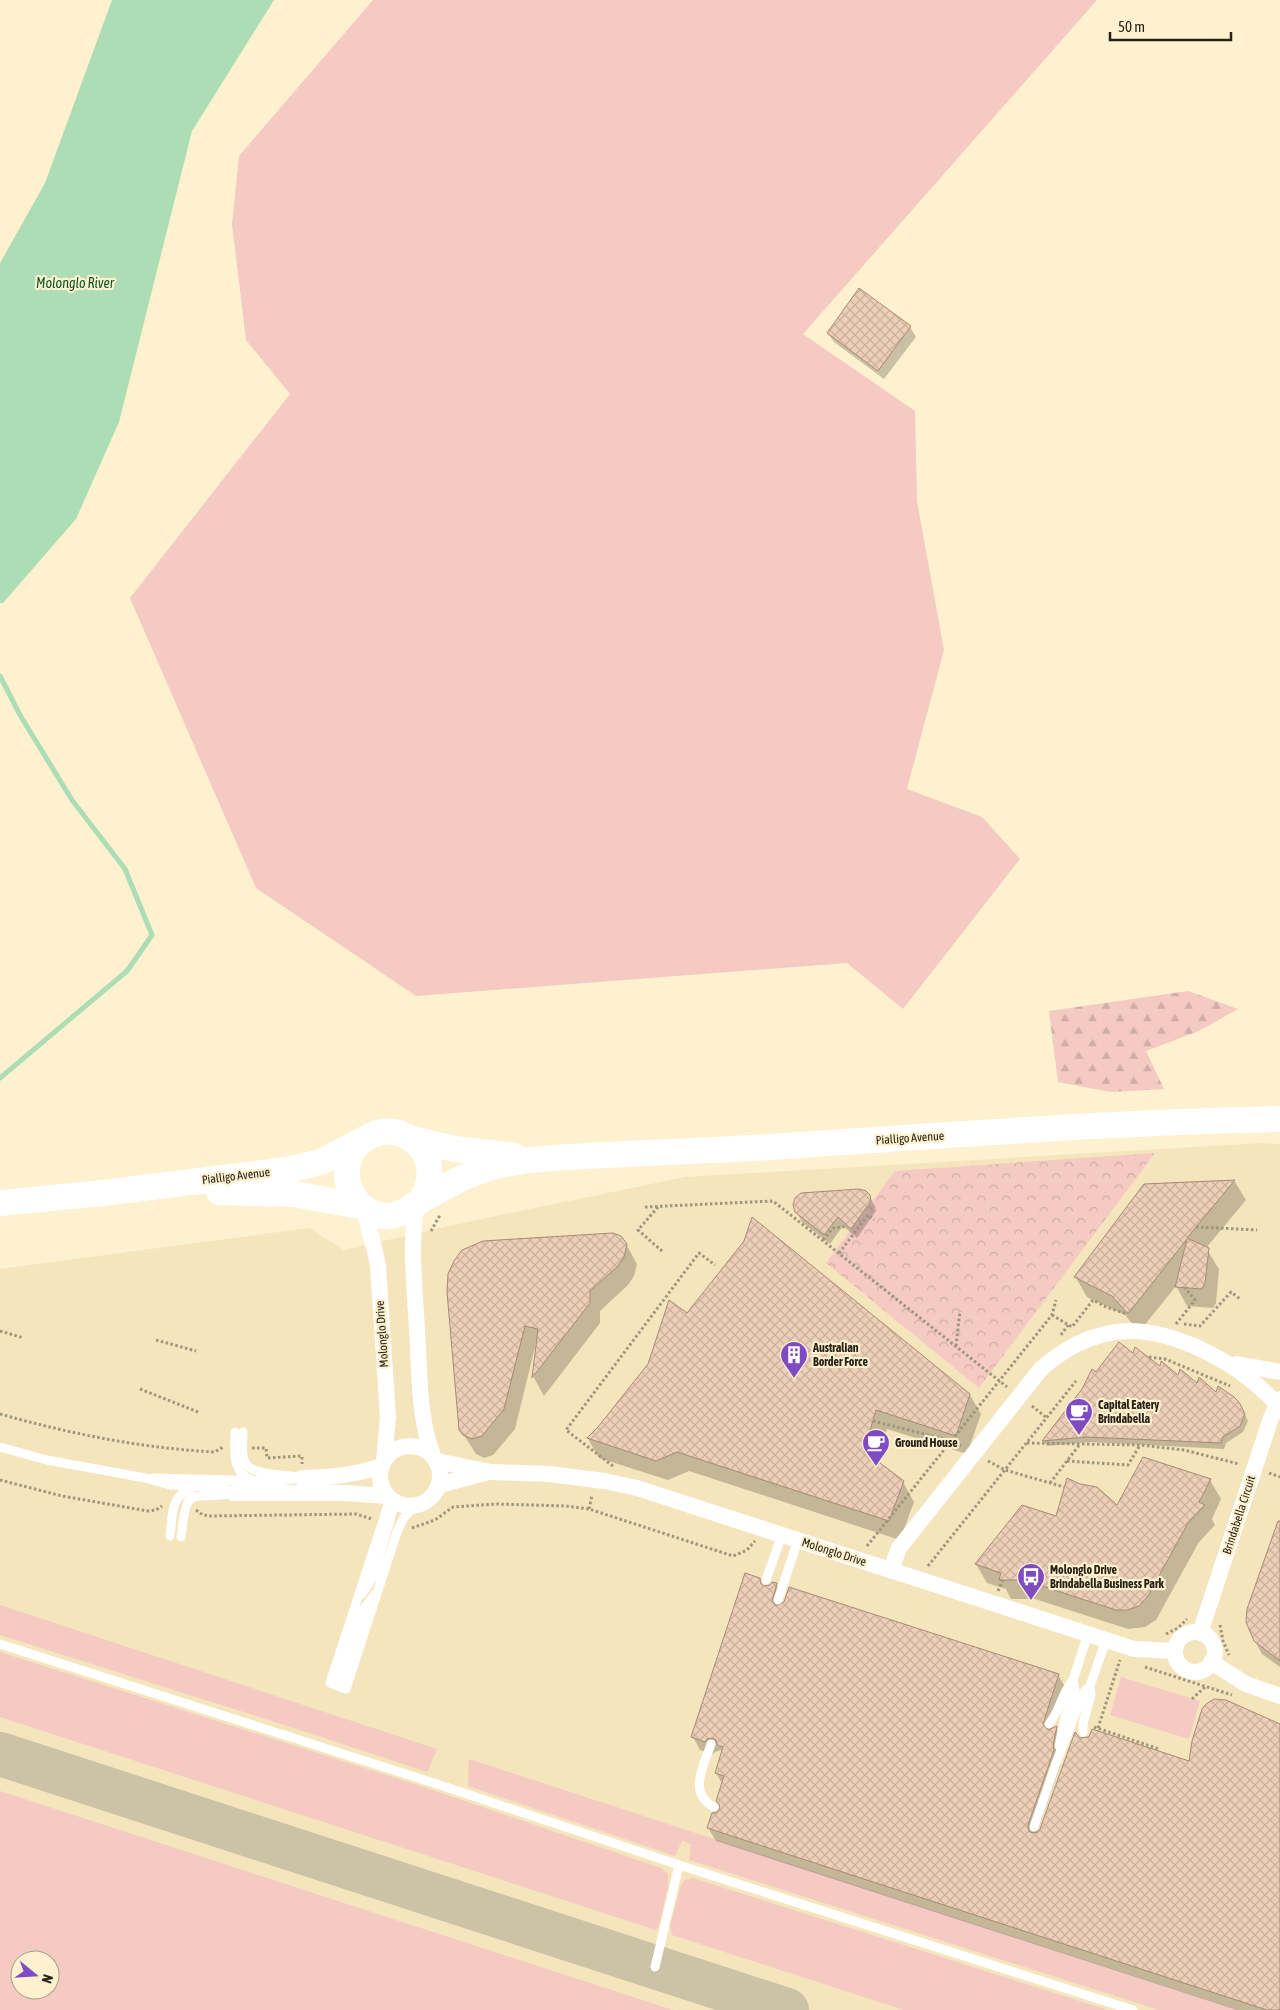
<svg xmlns="http://www.w3.org/2000/svg" width="1280" height="2010" font-family="'Asap Condensed',sans-serif">
<defs>
<pattern id="forest-firs" width="22" height="20" patternUnits="userSpaceOnUse" patternTransform="scale(1.25)"><rect width="22" height="20" fill="#f4cac3"/><path d="M5 1l3.5 6h-7zM16 11l3.5 6h-7z" fill="#d1ada7"/></pattern>
<pattern id="park-crowns" width="20" height="18" patternUnits="userSpaceOnUse" patternTransform="scale(1.25)"><rect width="20" height="18" fill="#f4cac3"/><path d="M2 6a3 3 0 1 1 6 0M12 15a3 3 0 1 1 6 0" fill="none" stroke="#d1ada7"/></pattern>
<pattern id="building-cross-hatch" width="8" height="8" patternUnits="userSpaceOnUse" patternTransform="scale(1.25)"><rect width="8" height="8" fill="#edcfb8"/><path d="M0 0l8 8M0 8l8-8" fill="none" stroke="#cbb19d"/></pattern>
</defs>
<rect width="100%" height="100%" fill="#fdf1cf"/>
<path fill="#f5e5bd" fill-rule="evenodd" d="M 1263,1143 L 1280,1144 L 1280,2010 L 0,2010 L 0,1269 L 309,1228 L 344,1250 L 462,1223 L 685,1177 ZM 20,1960 L 50,1960 L 50,1990 L 20,1990 Z"/>
<path fill="#f4cac3" fill-rule="evenodd" d="M 373,0 L 1097,0 L 803,334 L 915,411 L 917,501 L 944,650 L 907,789 L 982,817 L 1020,859 L 903,1009 L 847,963 L 416,996 L 256,888 L 130,598 L 290,394 L 246,340 L 232,224 L 239,156 Z
M 0,1605 L 437,1749 L 427,1772 L 297,1729 L 0,1635 Z
M 0,1652 L 421,1786 L 661,1868 L 668,1874 L 668,1887 L 659,1925 L 656,1930 L 0,1717 Z
M 1121,1677 L 1200,1701 L 1189,1739 L 1110,1715 Z
M 469,1759 L 1239,2010 L 1159,2010 L 689,1860 L 691,1844 L 682,1841 L 675,1856 L 468,1786 Z
M 0,1791 L 673,2010 L 0,2010 ZM 20,1960 L 50,1960 L 50,1990 L 20,1990 Z
M 693,1878 L 1108,2010 L 904,2010 L 672,1935 L 670,1925 L 681,1885 L 685,1880 Z"/>
<path fill="url(#forest-firs)" d="M 1188,991 L 1238,1009 L 1199,1031 L 1146,1051 L 1164,1089 L 1111,1092 L 1058,1082 L 1049,1011 Z"/>
<path fill="url(#park-crowns)" d="M 1155,1153 L 979,1388 L 826,1263 L 895,1171 Z"/>
<path fill="#adddb5" d="M 112,0 L 274,0 L 192,131 L 119,422 L 76,519 L 3,603 L 0,603 L 0,263 L 45,183 Z"/>
<path fill="#0003" d="M 910,327 L 916,337 L 884,379 L 834,342 L 828,333 Z
M 1235,1182 L 1246,1200 L 1206,1248 L 1219,1269 L 1216,1303 L 1213,1308 L 1187,1306 L 1176,1286 L 1139,1332 L 1125,1315 L 1087,1297 L 1076,1278 L 1145,1186 Z
M 869,1196 L 875,1206 L 876,1211 L 857,1238 L 843,1226 L 830,1244 L 802,1222 L 796,1211 Z
M 626,1244 L 637,1264 L 634,1276 L 628,1285 L 600,1311 L 600,1323 L 544,1396 L 534,1378 L 538,1344 L 536,1343 L 515,1429 L 493,1455 L 484,1458 L 476,1454 L 460,1429 L 448,1292 Z
M 687,1315 L 970,1395 L 981,1414 L 967,1454 L 887,1429 L 877,1463 L 903,1482 L 914,1502 L 900,1540 L 689,1471 L 668,1480 L 599,1458 L 588,1439 L 599,1428 Z
M 1134,1355 L 1216,1394 L 1242,1409 L 1248,1421 L 1243,1432 L 1226,1443 L 1224,1449 L 1090,1442 L 1047,1446 L 1044,1441 L 1096,1374 Z
M 1210,1480 L 1221,1499 L 1212,1519 L 1215,1525 L 1199,1542 L 1156,1620 L 1145,1627 L 1128,1629 L 1035,1599 L 1011,1599 L 1006,1589 L 987,1583 L 976,1564 L 1057,1518 L 1118,1507 Z
M 1280,1524 L 1280,1667 L 1262,1654 L 1255,1641 Z
M 759,1579 L 764,1587 L 776,1584 L 784,1597 L 781,1605 L 1058,1675 L 1066,1688 L 1052,1730 L 1056,1728 L 1063,1740 L 1060,1759 L 1061,1764 L 1036,1836 L 1041,1830 L 1080,1739 L 1190,1763 L 1280,1726 L 1280,2010 L 1237,2010 L 716,1841 L 708,1828 L 721,1808 L 723,1785 L 716,1773 L 723,1753 L 721,1750 L 715,1752 L 713,1754 L 700,1750 L 693,1737 Z"/>
<g fill="none" stroke-linecap="round" stroke-linejoin="round">
<path stroke="#adddb5" stroke-width="5" d="M 0,676 L 20,715 L 72,800 L 125,869 L 152,935 L 127,971 L 0,1078"/>
<path stroke="#ccc2a5" stroke-width="44" d="M 0,1754 L 787,2010"/>
</g>
<path fill="url(#building-cross-hatch)" stroke="#a68a75" d="M 859,288 L 911,326 L 878,371 L 827,333 Z
M 1235,1180 L 1187,1238 L 1209,1248 L 1205,1283 L 1202,1289 L 1175,1287 L 1187,1239 L 1128,1314 L 1112,1296 L 1074,1277 L 1144,1184 Z
M 859,1189 L 866,1191 L 870,1195 L 871,1201 L 851,1229 L 838,1217 L 824,1235 L 795,1212 L 793,1205 L 795,1198 L 801,1193 Z
M 752,1217 L 970,1394 L 956,1436 L 876,1410 L 864,1451 L 904,1481 L 889,1521 L 677,1452 L 656,1461 L 587,1438 L 598,1427 L 648,1364 L 669,1300 L 687,1313 L 744,1241 Z
M 613,1233 L 621,1236 L 627,1244 L 624,1257 L 618,1266 L 590,1291 L 590,1303 L 532,1378 L 538,1329 L 525,1326 L 504,1409 L 482,1436 L 472,1439 L 463,1435 L 459,1430 L 447,1292 L 448,1274 L 454,1261 L 462,1250 L 483,1241 Z
M 1119,1342 L 1133,1353 L 1135,1347 L 1160,1366 L 1161,1361 L 1178,1375 L 1180,1369 L 1197,1383 L 1199,1377 L 1216,1392 L 1218,1386 L 1234,1397 L 1239,1402 L 1245,1414 L 1240,1426 L 1223,1437 L 1221,1443 L 1086,1437 L 1042,1441 L 1082,1389 L 1092,1369 L 1096,1372 Z
M 1143,1457 L 1211,1479 L 1199,1502 L 1205,1505 L 1188,1523 L 1148,1596 L 1139,1606 L 1128,1610 L 1116,1610 L 1023,1580 L 999,1580 L 1001,1573 L 975,1564 L 1022,1505 L 1056,1516 L 1067,1478 L 1080,1484 L 1097,1487 L 1117,1505 Z
M 1278,1521 L 1280,1521 L 1280,1661 L 1254,1641 L 1246,1622 L 1247,1609 Z
M 745,1573 L 760,1578 L 761,1584 L 764,1586 L 770,1585 L 772,1582 L 777,1583 L 772,1601 L 776,1606 L 784,1602 L 789,1587 L 1059,1674 L 1043,1724 L 1048,1730 L 1057,1726 L 1053,1745 L 1054,1750 L 1028,1825 L 1029,1831 L 1032,1833 L 1038,1832 L 1040,1829 L 1075,1732 L 1080,1738 L 1089,1737 L 1092,1729 L 1189,1761 L 1192,1741 L 1202,1709 L 1206,1704 L 1214,1699 L 1226,1700 L 1280,1724 L 1280,2010 L 1267,2010 L 707,1828 L 712,1813 L 717,1812 L 720,1808 L 719,1804 L 716,1801 L 724,1776 L 715,1773 L 723,1747 L 717,1745 L 716,1740 L 713,1738 L 707,1739 L 705,1742 L 691,1737 Z"/>
<g fill="none" stroke-linecap="round" stroke-linejoin="round">
<path stroke="#9e957d" stroke-width="3" stroke-dasharray="2.5 2.5" stroke-linecap="butt" d="M 645,1207 L 773,1201 L 1007,1387
M 658,1207 L 638,1230 L 662,1251
M 1196,1227 L 1257,1230
M 431,1231 L 440,1215
M 823,1240 L 833,1228 L 843,1227 L 845,1225
M 839,1253 L 868,1215 L 874,1220
M 1052,1315 L 1072,1327 L 1093,1300 L 1106,1307 L 1127,1314
M 1176,1324 L 1195,1300 L 1185,1288
M 1184,1324 L 1200,1326 L 1231,1292 L 1240,1299
M 0,1331 L 24,1338
M 1061,1335 L 1068,1325
M 156,1340 L 196,1351
M 956,1346 L 960,1311
M 1149,1357 L 1165,1359 L 1230,1386
M 140,1389 L 198,1412
M 1032,1406 L 1047,1418
M 0,1414 C 71,1434 141,1448 215,1452 L 223,1447
M 873,1421 L 952,1441 L 961,1446
M 1027,1443 L 1140,1445 L 1184,1450 L 1239,1464
M 252,1448 L 266,1448 L 267,1458 L 302,1456 L 302,1464
M 988,1461 L 1005,1470 L 1064,1487
M 1067,1461 L 1128,1465 L 1140,1445
M 613,1466 L 566,1430 L 699,1253 L 715,1265
M 1269,1473 L 1280,1477
M 0,1480 L 62,1496 L 148,1511 L 156,1510 L 162,1506
M 1050,1483 L 1080,1444
M 589,1509 L 592,1495
M 196,1510 L 203,1515 L 210,1516 L 356,1514 L 372,1519
M 412,1528 L 435,1520 L 453,1507 L 496,1504 L 566,1506 L 589,1509 L 733,1556 L 747,1550 L 755,1541
M 867,1546 L 1052,1315 L 1056,1300
M 928,1566 L 1076,1381
M 998,1591 L 1003,1580
M 1220,1625 L 1223,1641 L 1229,1655
M 1166,1634 L 1178,1628 L 1187,1619
M 1145,1667 L 1232,1695
M 1192,1699 L 1205,1687
M 1094,1727 L 1159,1749
M 1098,1728 L 1120,1660"/>
<path stroke="#fff" stroke-width="9" d="M 235,1432 C 235,1450 231,1471 250,1479
M 243,1432 C 243,1441 241,1451 244,1460 C 248,1476 283,1474 297,1477
M 0,1447 L 47,1460 L 145,1478 L 170,1485 L 222,1488 L 234,1493
M 153,1478 L 278,1481 L 302,1478
M 390,1499 L 330,1683 L 346,1689 L 397,1532 L 403,1519 L 414,1506
M 170,1536 C 173,1516 169,1497 192,1488
M 181,1537 C 187,1481 190,1502 234,1493
M 766,1580 L 782,1535
M 361,1595 L 373,1578 L 395,1503
M 778,1600 L 798,1540
M 0,1644 L 434,1783 L 679,1865 L 1133,2010
M 338,1686 L 363,1610 L 375,1594
M 1049,1724 C 1061,1709 1061,1694 1073,1680
M 1083,1732 L 1083,1723 L 1091,1695 L 1090,1686 L 1106,1640
M 711,1744 C 704,1766 687,1793 714,1807
M 1059,1746 L 1065,1717 L 1075,1690 L 1073,1680 L 1088,1634
M 1034,1827 L 1056,1763 L 1084,1692 L 1090,1686
M 655,1967 L 679,1865"/>
<path stroke="#fff" stroke-width="16" d="M 417,1204 C 409,1246 415,1288 417,1331 C 420,1373 418,1416 433,1456
M 363,1208 L 375,1251 L 378,1266 L 388,1417 L 384,1461
M 1237,1364 L 1280,1372
M380 1476a30 30 0 1 1 60 0a30 30 0 1 1-60 0Z
M 437,1461 L 490,1472 L 550,1474 L 604,1481 L 637,1488 L 1134,1649 L 1175,1651
M 302,1478 C 330,1478 355,1475 382,1466
M 439,1485 L 485,1473
M 234,1493 L 345,1493 L 387,1496
M 891,1570 L 899,1548 L 1040,1370 C 1051,1359 1064,1351 1077,1344 C 1118,1324 1153,1329 1194,1346 C 1229,1362 1251,1377 1277,1404
M1175 1652a20 20 0 1 1 40 0a20 20 0 1 1-40 0Z
M 1200,1633 L 1271,1418 L 1280,1399
M 1211,1662 L 1246,1684 L 1280,1696"/>
<path stroke="#fff" stroke-width="26" d="M 412,1139 L 455,1149 L 515,1156
M 219,1192 L 293,1194 L 361,1206
M 421,1200 C 452,1152 391,1107 356,1147 C 335,1172 352,1213 384,1216 C 402,1217 411,1206 425,1198 C 438,1191 451,1183 465,1177 C 488,1166 517,1161 542,1159 C 618,1153 694,1152 769,1147 C 939,1136 1109,1122 1280,1119
M 0,1203 L 103,1193 L 287,1170 L 321,1162 L 361,1141"/>
</g>
<defs>
<symbol id="building-pin" viewBox="-11 -11 22 30"><path d="M0 17L-7.5 6A9.5 9.5 0 1 1 7.5 6Z" fill="#7f4bc3" stroke="#fdf1cf"/><path d="M-4-6H4V6H1V3H-1V6H-4ZM-2.5-4.3h1.7v1.8h-1.7ZM.8-4.3h1.7v1.8H.8ZM-2.5-1h1.7V.8h-1.7ZM.8-1h1.7V.8H.8Z" fill="#fff"/></symbol>
<symbol id="cafe-pin" viewBox="-11 -11 22 30"><path d="M0 17L-7.5 6A9.5 9.5 0 1 1 7.5 6Z" fill="#7f4bc3" stroke="#fdf1cf"/><path d="M-5.5-4.5H6V0H3Q3 3.5 0 3.5H-2.5Q-5.5 3.5-5.5 0ZM3-3.2v2h1.7v-2ZM-6 4.5H4V6H-6Z" fill="#fff"/></symbol>
<symbol id="bus-pin" viewBox="-11 -11 22 30"><path d="M0 17L-7.5 6A9.5 9.5 0 1 1 7.5 6Z" fill="#7f4bc3" stroke="#fdf1cf"/><path d="M-5-6H5V4H4V6H2V4H-2V6H-4V4H-5ZM-3.5-4V0h7V-4ZM-3.5 1.2v1.5H-2V1.2ZM2 1.2v1.5H3.5V1.2Z" fill="#fff"/></symbol>
</defs>
<g fill-rule="evenodd">
<use href="#building-pin" x="778" y="1339" width="32" height="43"/>
<use href="#cafe-pin" x="1063" y="1396" width="32" height="43"/>
<use href="#cafe-pin" x="860" y="1427" width="32" height="43"/>
<use href="#bus-pin" x="1015" y="1561" width="32" height="43"/>
</g>
<g text-anchor="middle" stroke-width="4.5" stroke-linejoin="round" paint-order="stroke">
<g font-size="12" fill="#272215" stroke="#fdf1cf">
<text transform="translate(910 1138) rotate(-4)" y="4">Pialligo Avenue</text>
<text transform="translate(236 1176) rotate(-7)" y="4">Pialligo Avenue</text>
<text transform="translate(382 1334) rotate(-94)" y="4">Molonglo Drive</text>
<text transform="translate(1239 1515) rotate(-72)" y="4">Brindabella Circuit</text>
<text transform="translate(834 1552) rotate(18)" y="4">Molonglo Drive</text>
</g>
<g font-size="12" font-weight="bold" fill="#272215" stroke="#fdf1cf" text-anchor="start">
<text x="813" y="1352">Australian<tspan x="813" dy="14">Border Force</tspan></text>
<text x="1098" y="1409">Capital Eatery<tspan x="1098" dy="14">Brindabella</tspan></text>
<text x="895" y="1447">Ground House</text>
<text x="1050" y="1574">Molonglo Drive<tspan x="1050" dy="14">Brindabella Business Park</tspan></text>
</g>
<g font-size="14" font-style="italic" fill="#085424" stroke="#fdf1cf">
<text x="75" y="288">Molonglo River</text>
</g>
</g>
<g transform="translate(35 1975) rotate(108)"><circle r="24" fill="#fdf1cf" stroke="#a79e85"/>
<path d="M0-4L9 19L0 12L-9 19Z" fill="#7f4bc3"/>
<text y="-8" font-size="14" font-weight="bold" text-anchor="middle" fill="#272215">N</text>
</g>
<path d="M1110 32v8h121v-8" fill="none" stroke="#272215" stroke-width="2.5"/>
<text x="1118" y="32" font-size="15" fill="#272215" stroke="#fdf1cf" stroke-width="4" paint-order="stroke">50 m</text>
</svg>
